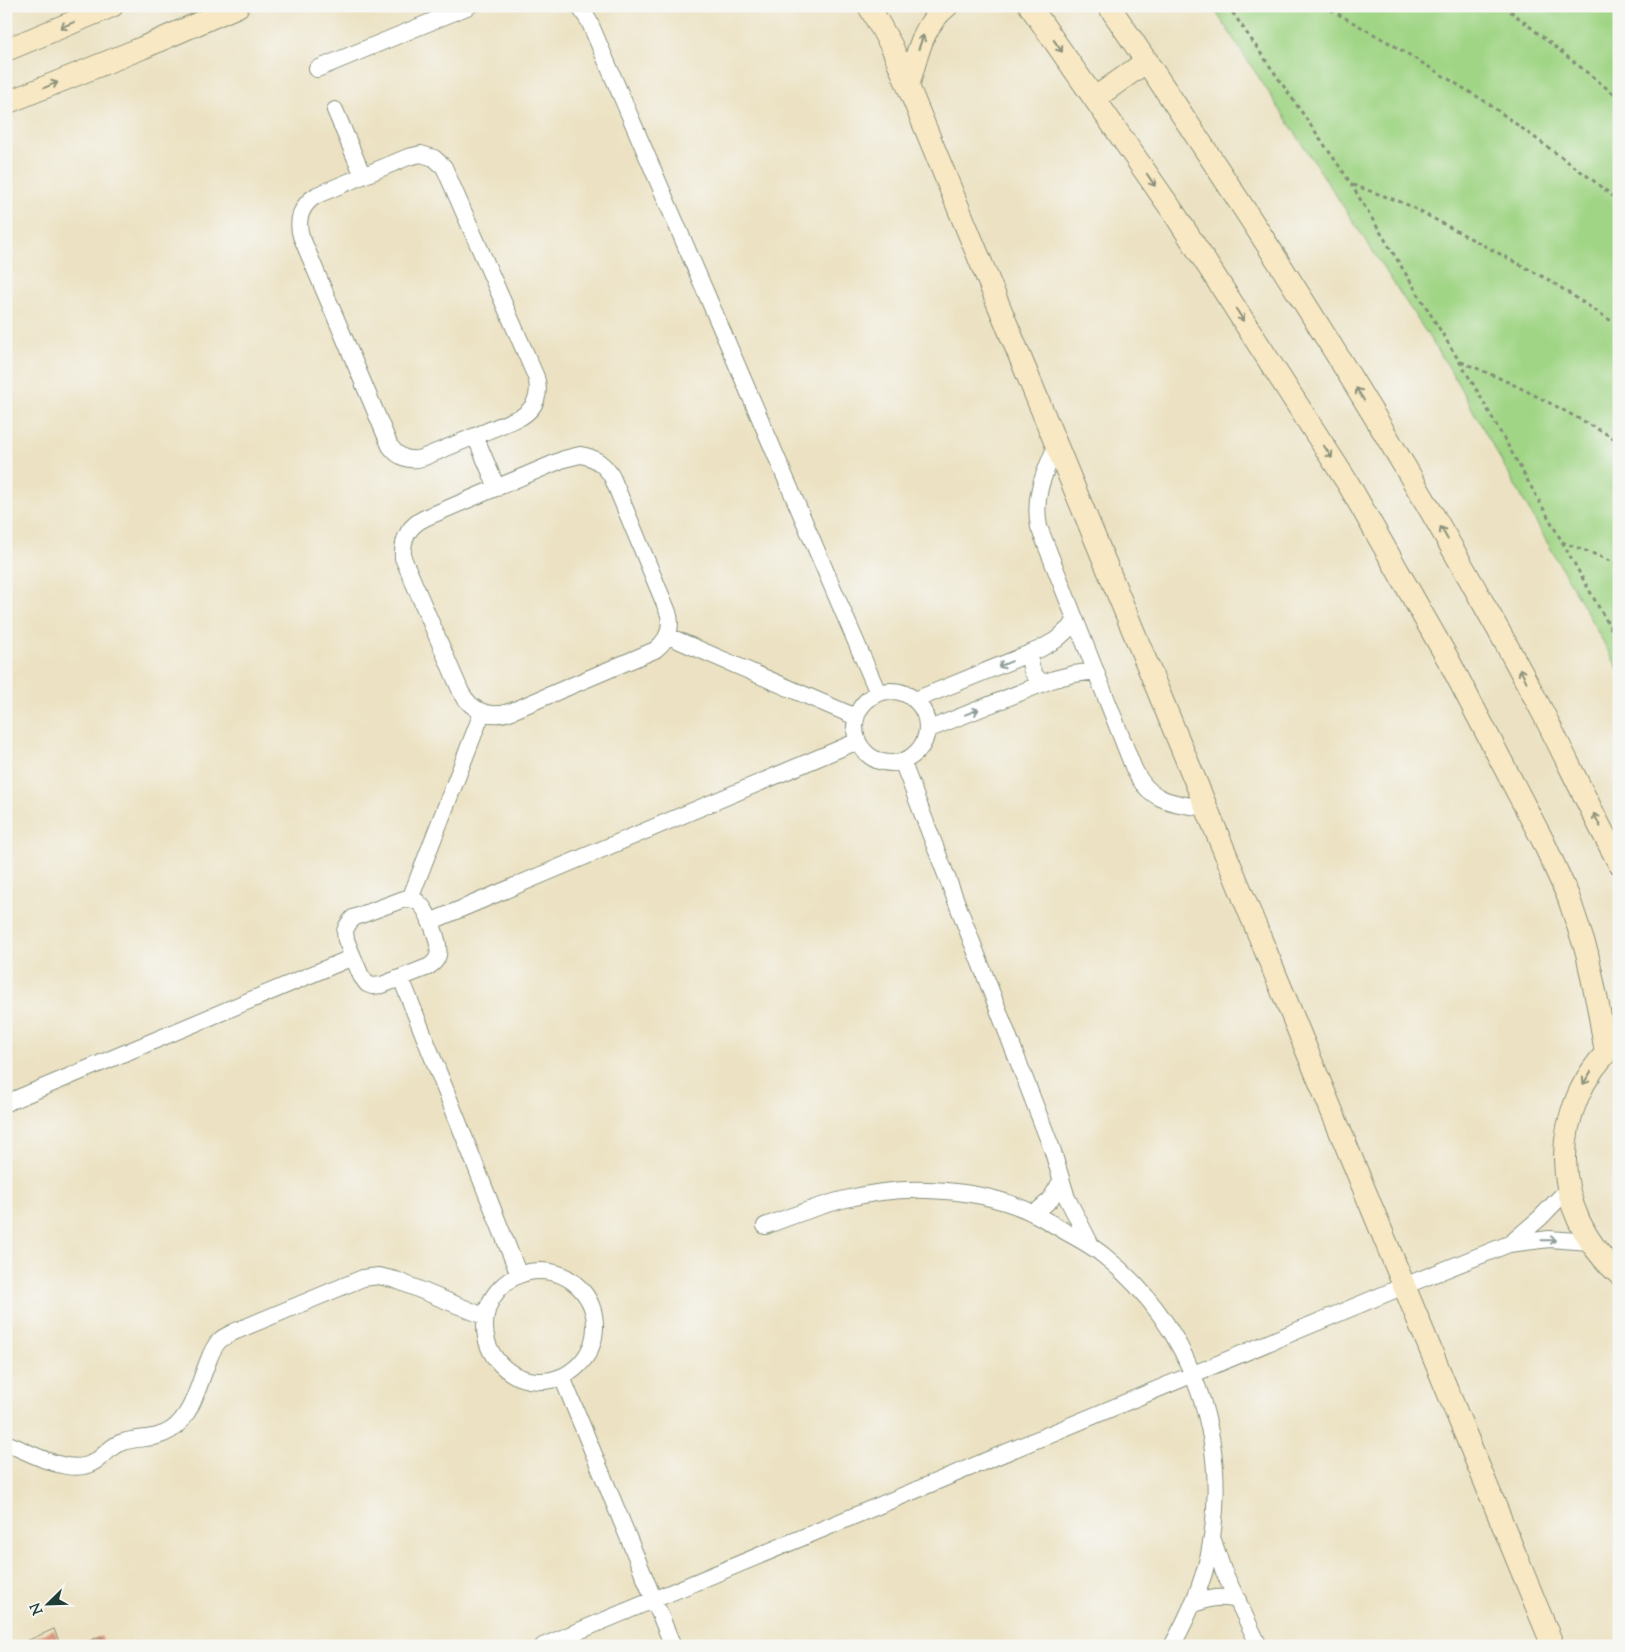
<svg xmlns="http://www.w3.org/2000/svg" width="1625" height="1652" font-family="'Sorts Mill Goudy',serif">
<rect width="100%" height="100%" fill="#f6f6f2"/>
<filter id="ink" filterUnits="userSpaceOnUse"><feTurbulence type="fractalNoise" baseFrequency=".02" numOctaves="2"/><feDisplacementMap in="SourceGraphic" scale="10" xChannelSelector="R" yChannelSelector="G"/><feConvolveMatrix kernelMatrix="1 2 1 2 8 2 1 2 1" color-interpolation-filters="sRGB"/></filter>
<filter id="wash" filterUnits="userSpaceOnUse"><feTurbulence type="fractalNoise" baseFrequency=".0096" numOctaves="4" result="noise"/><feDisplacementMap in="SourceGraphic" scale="20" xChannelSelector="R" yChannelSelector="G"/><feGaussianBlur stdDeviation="1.12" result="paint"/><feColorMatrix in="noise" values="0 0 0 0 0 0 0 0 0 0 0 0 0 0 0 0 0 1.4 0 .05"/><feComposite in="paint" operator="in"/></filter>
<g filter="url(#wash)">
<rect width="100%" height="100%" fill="#ece2c3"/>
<path fill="#a0d585" stroke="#60895c" d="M 1212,6 L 1619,6 L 1619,670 L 1448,366 Z"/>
<g id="blocks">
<path fill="#da9880" d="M 54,1629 L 61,1646 L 15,1646 Z
M 101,1636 L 106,1646 L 77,1646 Z"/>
</g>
</g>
<g filter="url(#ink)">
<use href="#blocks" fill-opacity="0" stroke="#86907c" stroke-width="1"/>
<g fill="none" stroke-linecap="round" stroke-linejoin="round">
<defs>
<path id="street" d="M 579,6 L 589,21 L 878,693
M 317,69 L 469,6
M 335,110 L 363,176
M 421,154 L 434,158 L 444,167 L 536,377 C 541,394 536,408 521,417 L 422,458 C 409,462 398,457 390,446 L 301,236 C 296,219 302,204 317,195 L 408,157 Z
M 475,436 L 497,488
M 1056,446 C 1044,474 1033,495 1039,527 L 1134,769 C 1150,803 1173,803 1205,808
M 580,455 C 595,457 604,464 612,477 L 668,612 C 673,627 668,640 655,650 L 512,711 C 491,719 472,712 461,692 L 403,558 C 402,539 408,526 425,518 L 564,459 Z
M 668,636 L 856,717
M 1032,653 C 1028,666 1032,676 1044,683
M855 727a36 36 0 1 1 72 0a36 36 0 1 1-72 0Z
M 915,700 L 1040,649 L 1056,640 L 1076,622
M 927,730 L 1054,679 L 1074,674 L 1096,671
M 902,761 L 1052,1149 L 1067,1198 L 1091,1245
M 404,899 C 410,899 415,899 419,903 C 428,910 441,944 438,955 C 437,960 433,964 428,967 L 382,985 L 372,986 L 367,984 L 361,976 L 346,940 L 345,931 L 347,926 L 353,918 Z
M 410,899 L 482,713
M 430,922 L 858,741
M 401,978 L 519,1275
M 6,1103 L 353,957
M 1034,1214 L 1050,1200 L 1061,1181
M 765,1226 C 820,1205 867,1188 927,1190 C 963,1191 1003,1198 1035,1214 C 1046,1220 1056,1226 1066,1232 C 1079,1239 1092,1246 1103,1255 C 1193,1326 1232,1443 1209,1554 C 1202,1586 1188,1617 1172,1646
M 1511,1243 L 1540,1218 L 1568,1189
M485 1326a55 55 0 1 1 110 0a55 55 0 1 1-110 0Z
M 562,1377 L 673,1646
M 6,1443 C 29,1452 69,1476 92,1463 C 103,1458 109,1447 120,1443 C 138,1436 154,1441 171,1430 C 192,1416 198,1386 207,1364 C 210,1356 213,1347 219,1341 C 224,1336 230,1334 236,1331 L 363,1278 L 379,1276 L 396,1280 L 486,1317
M 1213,1540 L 1223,1570 L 1259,1646
M 1193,1605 C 1209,1597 1221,1596 1238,1600
M 543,1646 L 1404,1286 L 1509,1244 L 1549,1239 L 1590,1242"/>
<path id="secondary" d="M 869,6 L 892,47 L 908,86 L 1553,1646
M 1030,6 L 1174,213 L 1349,485 L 1449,661 L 1543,841 L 1568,896 L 1587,953 L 1599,1011 L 1606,1053
M 1109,6 C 1242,202 1372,402 1487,610 C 1506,643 1524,677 1542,711 C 1568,762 1592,813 1619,863
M 6,50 L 112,6
M 908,86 C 917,57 921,26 947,6
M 1095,98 L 1147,61
M 6,103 L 142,48 L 238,6
M 1616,1043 C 1547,1107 1548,1212 1619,1274"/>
</defs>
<use href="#street" stroke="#86907c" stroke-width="18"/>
<use href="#secondary" stroke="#86907c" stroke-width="24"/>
<path stroke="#86907c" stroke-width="3" stroke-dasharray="4 4" stroke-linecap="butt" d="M 1228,6 L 1346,176 L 1475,387 L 1619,643
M 1324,6 L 1393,45 L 1486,102 L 1590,178 L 1619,201
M 1504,6 L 1619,98
M 1353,185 L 1404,203 L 1468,237 L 1549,280 L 1619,326
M 1461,362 C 1516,383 1567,412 1619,441
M 1562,542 L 1594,554 L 1619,565"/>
<use href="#street" stroke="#fff" stroke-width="16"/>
<use href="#secondary" stroke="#f8e8c3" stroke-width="22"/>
</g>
<defs><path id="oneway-shaft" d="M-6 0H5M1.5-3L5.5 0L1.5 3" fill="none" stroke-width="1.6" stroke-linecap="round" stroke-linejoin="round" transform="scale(1.25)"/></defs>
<g stroke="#8c927c">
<use href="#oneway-shaft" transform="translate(67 25) rotate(157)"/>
<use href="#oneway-shaft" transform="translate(921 42) rotate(-71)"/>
<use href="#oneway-shaft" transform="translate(1058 46) rotate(55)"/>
<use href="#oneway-shaft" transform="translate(51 85) rotate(-22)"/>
<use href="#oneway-shaft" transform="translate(1151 180) rotate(56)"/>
<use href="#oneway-shaft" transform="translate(1240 315) rotate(57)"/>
<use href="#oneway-shaft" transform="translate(1360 394) rotate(-122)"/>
<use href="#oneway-shaft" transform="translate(1328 452) rotate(57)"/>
<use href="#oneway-shaft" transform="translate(1444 533) rotate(-120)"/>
<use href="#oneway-shaft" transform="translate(1523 675) rotate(-118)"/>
<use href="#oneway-shaft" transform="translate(1597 820) rotate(-117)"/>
<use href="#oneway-shaft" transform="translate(1587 1078) rotate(122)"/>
</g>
<g stroke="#8f9e9a">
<use href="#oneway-shaft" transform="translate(1005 664) rotate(158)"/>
<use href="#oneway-shaft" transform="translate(972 712) rotate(-21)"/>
<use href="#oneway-shaft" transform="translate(1549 1240) rotate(-1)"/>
</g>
</g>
<rect width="1625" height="1652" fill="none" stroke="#f6f6f2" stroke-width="25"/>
<g transform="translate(48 1604) rotate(247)" stroke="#f6f6f2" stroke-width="4" paint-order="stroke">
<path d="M0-4L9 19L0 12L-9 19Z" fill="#1f3d34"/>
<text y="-8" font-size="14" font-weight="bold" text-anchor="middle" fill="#1f3d34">N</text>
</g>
</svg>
